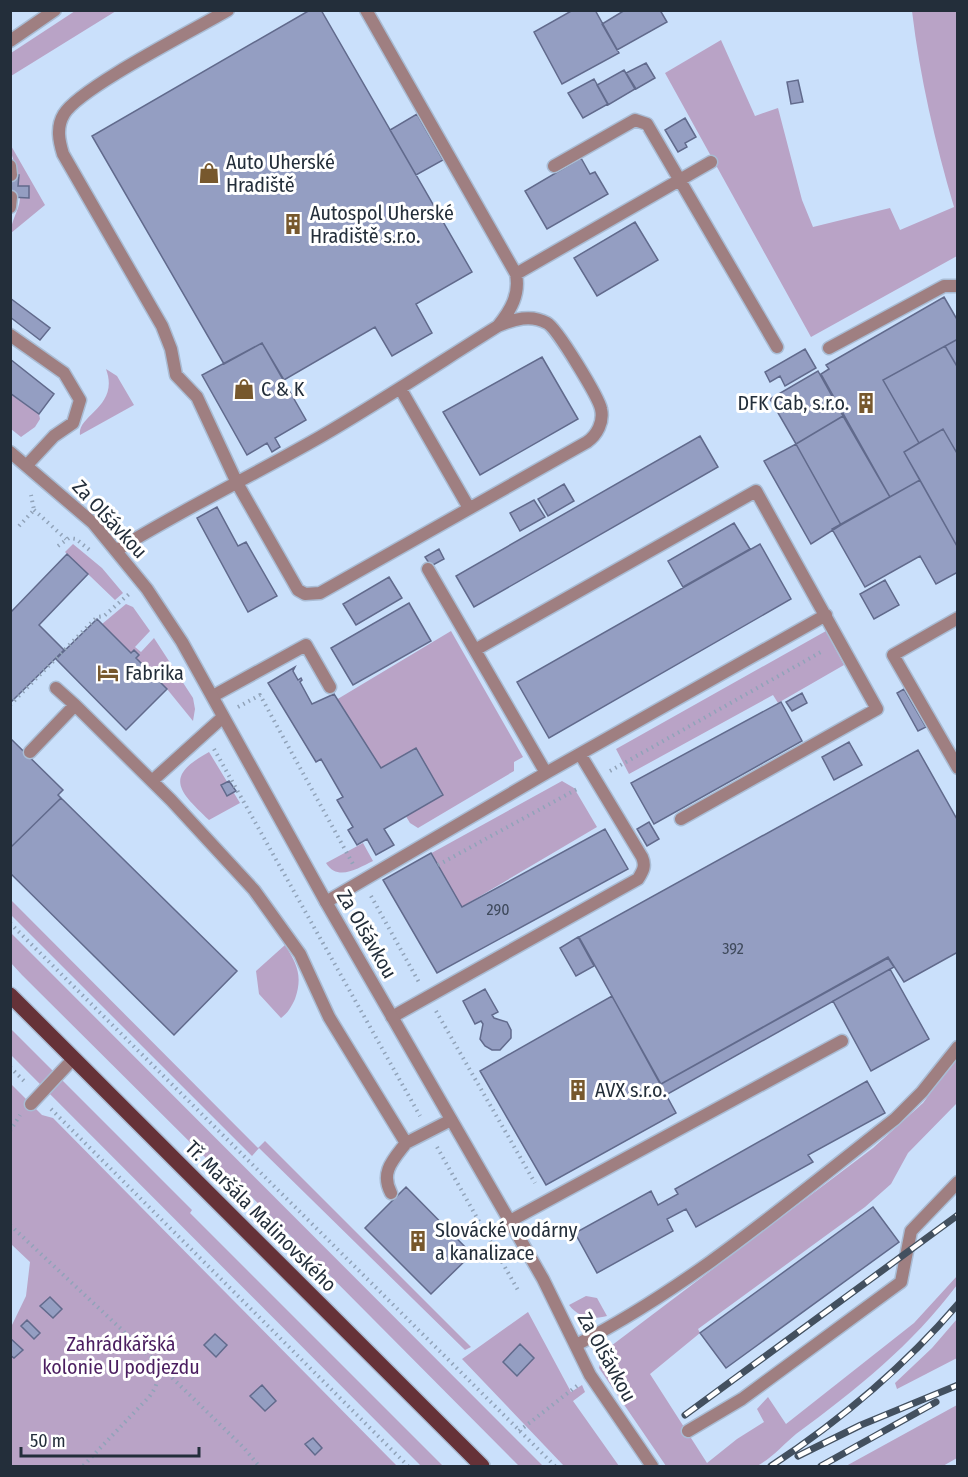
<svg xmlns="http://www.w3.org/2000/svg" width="968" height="1477" font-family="'Fira Sans Condensed',sans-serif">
<rect width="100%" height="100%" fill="#cae0fb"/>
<path fill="#b9a3c6" d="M 75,11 L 116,11 L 11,76 L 11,53 Z
M 912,11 L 957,11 L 957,256 L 811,337 L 665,73 L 721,40 L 755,116 L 778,108 L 802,200 L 813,227 L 890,208 L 900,230 L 954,207 C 935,142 920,78 912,11 Z
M 10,144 L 45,205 L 11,233 C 11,219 19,212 20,198 L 29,197 L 29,187 L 18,186 C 19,170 11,159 10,144 Z
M 106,369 L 117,376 L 134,405 L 80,435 C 77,415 120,407 106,369 Z
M 10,393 L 39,414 L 40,419 L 35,427 L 21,437 L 11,429 Z
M 73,544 L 102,568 L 123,593 L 115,600 L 65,552 Z
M 126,604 L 133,607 L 150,631 L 135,647 L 141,652 L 154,638 L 193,698 L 195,709 L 193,721 L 167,689 L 102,624 Z
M 451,631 L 523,757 L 514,762 L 514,771 L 418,828 L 410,823 L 336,700 Z
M 826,631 L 844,665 L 778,703 L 773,695 L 629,774 L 616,749 Z
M 209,752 L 240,803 L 209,820 C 179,791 163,777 209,752 Z
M 562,781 L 574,788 L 597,827 L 460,908 L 428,855 Z
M 363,843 L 373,861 C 358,868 338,882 326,863 Z
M 11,900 L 258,1148 L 265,1141 L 471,1347 L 465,1350 L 259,1148 L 252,1156 L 11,915 Z
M 10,932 L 543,1466 L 519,1466 L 229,1174 L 225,1177 L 22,975 L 11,963 Z
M 285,945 C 297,964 303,976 295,999 C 291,1007 288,1013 281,1018 L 259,994 L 256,971 Z
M 10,1028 L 192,1210 L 190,1213 L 443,1466 L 421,1466 L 11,1055 Z
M 957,1057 L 957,1103 L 908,1153 L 891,1184 L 865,1207 L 698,1329 L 700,1333 L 650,1374 L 707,1463 L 737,1439 L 764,1422 L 757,1409 L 768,1397 L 786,1424 L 914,1323 L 957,1276 L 957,1285 C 912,1345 856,1390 796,1434 C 783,1445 772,1458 757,1466 L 666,1466 L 599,1368 L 603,1352 L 873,1148 L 923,1103 Z
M 10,1083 L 42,1115 L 53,1118 L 397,1466 L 11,1466 L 11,1327 L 26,1296 L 30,1262 L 11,1244 Z
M 586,1296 L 597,1298 L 607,1316 C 592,1320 579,1318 569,1305 Z
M 528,1312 L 571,1392 L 582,1385 L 585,1392 L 573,1401 L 619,1466 L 564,1466 L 462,1359 Z
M 957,1319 L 957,1358 L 897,1389 L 895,1383 L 932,1348 Z
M 957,1405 L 957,1458 L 943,1466 L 846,1466 Z"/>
<path fill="#949ec2" stroke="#616a8c" stroke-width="1.5" d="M 310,10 L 321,10 L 472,272 L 416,304 L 432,333 L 392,356 L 375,327 L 284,380 L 262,343 L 224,364 L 92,136 Z
M 573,10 L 595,10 L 619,53 L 562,84 L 534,32 Z
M 625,10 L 660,10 L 667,22 L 617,50 L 602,24 Z
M 646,63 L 655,78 L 636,89 L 626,73 Z
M 624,70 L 635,89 L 608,105 L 597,85 Z
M 594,79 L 608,104 L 583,118 L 568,93 Z
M 798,80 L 803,102 L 791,104 L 787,82 Z
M 417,114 L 443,160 L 416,175 L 390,130 Z
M 685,118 L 696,137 L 685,143 L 687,147 L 678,152 L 665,130 Z
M 581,158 L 590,174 L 595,172 L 608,194 L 547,229 L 525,191 Z
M 10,175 L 19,175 L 18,186 L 29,186 L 29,198 L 10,197 Z
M 635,222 L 658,260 L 597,296 L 574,258 Z
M 944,297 L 958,321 L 958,339 L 883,380 L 919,443 L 904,452 L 920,480 L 890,497 L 821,374 L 829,369 L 826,365 Z
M 10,298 L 50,328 L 40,340 L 10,317 Z
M 958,339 L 958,368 L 945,346 Z
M 262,343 L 306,420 L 275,438 L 280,447 L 272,452 L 267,443 L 247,455 L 202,375 Z
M 945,346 L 958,368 L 958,455 L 943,429 L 919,443 L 883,380 Z
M 805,349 L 816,368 L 785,386 L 780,376 L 770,382 L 765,372 Z
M 542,357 L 578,419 L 480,475 L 443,412 Z
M 10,359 L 54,394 L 39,414 L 10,393 Z
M 818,371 L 843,416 L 796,444 L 770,399 Z
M 843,416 L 890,497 L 841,525 L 796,444 Z
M 943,429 L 958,455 L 958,548 L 904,452 Z
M 700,436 L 718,467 L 474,607 L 456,576 Z
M 796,444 L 841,525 L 811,544 L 764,461 Z
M 920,480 L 958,548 L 958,572 L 936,584 L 920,556 L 865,587 L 832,529 Z
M 564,484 L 574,501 L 548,516 L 538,499 Z
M 534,500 L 545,517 L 520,531 L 510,513 Z
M 217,507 L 238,546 L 246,542 L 277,596 L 248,612 L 197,518 Z
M 734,523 L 750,549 L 683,587 L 668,561 Z
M 760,544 L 791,599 L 549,738 L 517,682 Z
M 439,549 L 444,559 L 431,566 L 425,557 Z
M 67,554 L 88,574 L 39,625 L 64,650 L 10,703 L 10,613 Z
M 389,577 L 402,598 L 356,625 L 343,604 Z
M 885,580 L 899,605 L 874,619 L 860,594 Z
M 409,603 L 431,641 L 353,685 L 331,648 Z
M 97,619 L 131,653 L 134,650 L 139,655 L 136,658 L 167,689 L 126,730 L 56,659 Z
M 295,667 L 293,671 L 298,680 L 301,678 L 302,680 L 300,682 L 312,704 L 334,694 L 381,768 L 416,748 L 443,795 L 384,829 L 394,845 L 376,855 L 367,839 L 357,845 L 348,830 L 353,827 L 337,800 L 343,797 L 321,759 L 316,762 L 268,683 Z
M 904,689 L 926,727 L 918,731 L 897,693 Z
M 802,693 L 807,703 L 792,711 L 786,702 Z
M 781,702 L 802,741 L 654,824 L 631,783 Z
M 10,738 L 63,790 L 58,795 L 61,798 L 10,848 Z
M 849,742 L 862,765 L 834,780 L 822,757 Z
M 918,750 L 958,821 L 958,952 L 904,982 L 888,957 L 661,1084 L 579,937 Z
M 229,781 L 236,791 L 227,796 L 221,785 Z
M 61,798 L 237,971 L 174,1035 L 10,873 L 10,848 Z
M 649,822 L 659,839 L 647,846 L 637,829 Z
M 605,829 L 628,869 L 437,973 L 383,880 L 431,853 L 462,907 Z
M 578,937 L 594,966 L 576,976 L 560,948 Z
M 888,958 L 894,967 L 666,1095 L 661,1084 Z
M 890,969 L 929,1039 L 871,1071 L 833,1001 Z
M 485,989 L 498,1012 L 492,1015 L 494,1018 L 507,1022 L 511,1030 L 511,1038 L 500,1050 L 492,1050 L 485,1046 L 480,1039 L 483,1024 L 481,1021 L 475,1024 L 463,1001 Z
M 612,996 L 676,1113 L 546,1185 L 480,1071 Z
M 867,1081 L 885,1113 L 808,1155 L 813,1162 L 696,1227 L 686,1209 L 667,1219 L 673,1231 L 597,1273 L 575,1233 L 651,1191 L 658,1205 L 678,1194 L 675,1189 Z
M 406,1187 L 472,1254 L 431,1294 L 365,1228 Z
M 873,1207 L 899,1242 L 726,1368 L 700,1333 Z
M 50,1297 L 62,1309 L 53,1318 L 40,1306 Z
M 27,1320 L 40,1333 L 34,1339 L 21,1326 Z
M 215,1334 L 227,1345 L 216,1357 L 204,1345 Z
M 10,1338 L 23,1350 L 14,1358 L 10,1355 Z
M 520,1344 L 534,1358 L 517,1376 L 503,1362 Z
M 262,1385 L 276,1401 L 265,1411 L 250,1396 Z
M 313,1438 L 322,1448 L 315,1455 L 305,1444 Z"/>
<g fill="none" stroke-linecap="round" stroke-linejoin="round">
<defs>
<path id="service" d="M 228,10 C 196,29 79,88 64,114 C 56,127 59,141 63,154 L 162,326 L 171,349 L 176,375 L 197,397 L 237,483 L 298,590 L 305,594 L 320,593 L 587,442 C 597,435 604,422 601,409 C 599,398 557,328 547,323 C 531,314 514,319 498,326
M 10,166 L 11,175
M 554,166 L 635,120 L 647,124 L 777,347
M 10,207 L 11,197
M 516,274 L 711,162
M 10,335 L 64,373 L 80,400 L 73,423 L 54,436 L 27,465
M 829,348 L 944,286 L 958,286
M 400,388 L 469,508
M 117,550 C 183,509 252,476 320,437 C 380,402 439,363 498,326 C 511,310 520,294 516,274 L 366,10
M 428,569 L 546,773
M 958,618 L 893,655 L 958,768
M 475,650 L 756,491 L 877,709 L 681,819
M 56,688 L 75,705
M 213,696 L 306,645 L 330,687
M 30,752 L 75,705 L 171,800 L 254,890 L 300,954 L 329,1017 L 406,1143 L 451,1120
M 152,781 L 223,717
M 326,902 L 546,773 L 826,615
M 392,1017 L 638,879 C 643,871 646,866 642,857 L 580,754
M 31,1104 L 74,1058
M 391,1193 C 380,1172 393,1160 406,1143
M 510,1221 L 842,1041
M 576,1345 C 692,1286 792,1199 895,1119 L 922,1092 L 958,1047
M 688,1431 L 742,1399 L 901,1282 L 911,1231 L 958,1182"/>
<path id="minor" d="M 10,452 L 93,523 L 147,589 L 182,642 L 326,902 L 543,1279 L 590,1375 L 652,1466"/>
<path id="tertiary" d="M 10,41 L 55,10"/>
<path id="primary" d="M 10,995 L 482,1466"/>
</defs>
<use href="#service" stroke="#a9bcd4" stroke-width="15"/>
<use href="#minor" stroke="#a9bcd4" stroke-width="15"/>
<use href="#tertiary" stroke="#a9bcd4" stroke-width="15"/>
<use href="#primary" stroke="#a9bcd4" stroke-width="18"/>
<path stroke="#91a3b9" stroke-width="4" stroke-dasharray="1.5 4.5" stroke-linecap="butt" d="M 34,510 L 66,539
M 19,526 L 34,510 L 31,495
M 58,546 L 69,538 L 76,539 L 92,552
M 10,705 L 97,617 L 104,616 L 129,594
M 238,707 L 260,695 L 354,866
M 214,749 L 420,1116
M 610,771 L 821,652
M 438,865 L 579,788
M 371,896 L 420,984
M 10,923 L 555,1466
M 436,1011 L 535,1183
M 10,1067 L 27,1084
M 51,1109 L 408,1466
M 10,1131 L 20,1115
M 437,1147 L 519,1292
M 10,1225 L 152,1358 C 159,1374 160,1383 149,1397 L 83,1466
M 155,1361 L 244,1448 L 259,1466
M 519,1431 L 578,1385"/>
<use href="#service" stroke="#9f7f81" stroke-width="12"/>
<use href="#minor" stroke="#9f7f81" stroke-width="12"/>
<use href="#tertiary" stroke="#9f7f81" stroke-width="12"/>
<use href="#primary" stroke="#663238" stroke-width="15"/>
<defs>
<path id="rail" d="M 685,1415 L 958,1215
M 798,1456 L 861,1425 L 958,1385
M 771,1466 C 841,1420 903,1368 958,1304
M 821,1466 L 936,1402"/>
</defs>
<use href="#rail" stroke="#43505f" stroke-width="7"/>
<use href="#rail" stroke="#fff" stroke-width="4.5" stroke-dasharray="14" stroke-linecap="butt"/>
</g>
<defs>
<symbol id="shop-bare" viewBox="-9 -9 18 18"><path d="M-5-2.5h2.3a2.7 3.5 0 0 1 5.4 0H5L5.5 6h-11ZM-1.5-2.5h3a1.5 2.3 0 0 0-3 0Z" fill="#77582d" stroke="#fff" stroke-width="2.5" paint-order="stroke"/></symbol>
<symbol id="building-bare" viewBox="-9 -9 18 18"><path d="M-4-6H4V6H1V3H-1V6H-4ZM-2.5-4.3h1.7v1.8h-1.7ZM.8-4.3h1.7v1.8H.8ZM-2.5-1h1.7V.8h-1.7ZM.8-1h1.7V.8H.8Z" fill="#77582d" stroke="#fff" stroke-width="2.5" paint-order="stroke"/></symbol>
<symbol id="hotel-bare" viewBox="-9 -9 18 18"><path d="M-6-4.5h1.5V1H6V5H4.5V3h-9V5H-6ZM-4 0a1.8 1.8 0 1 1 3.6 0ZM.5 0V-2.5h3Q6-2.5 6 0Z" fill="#77582d" stroke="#fff" stroke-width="2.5" paint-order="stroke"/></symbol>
</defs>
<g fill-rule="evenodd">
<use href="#shop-bare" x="194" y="158" width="30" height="30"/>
<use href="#building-bare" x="278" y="209" width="30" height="30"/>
<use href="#shop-bare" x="229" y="374" width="30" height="30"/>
<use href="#building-bare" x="851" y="388" width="30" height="30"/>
<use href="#hotel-bare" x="93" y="658" width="30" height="30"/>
<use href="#building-bare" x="563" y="1075" width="30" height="30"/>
<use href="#building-bare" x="403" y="1226" width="30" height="30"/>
</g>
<g text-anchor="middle" stroke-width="6" stroke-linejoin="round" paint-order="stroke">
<g font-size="16" fill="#3f4a5c">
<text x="498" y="915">290</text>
<text x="733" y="954">392</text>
</g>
<g font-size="20" fill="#232e3a" stroke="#fff" text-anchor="start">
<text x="226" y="169">Auto Uherské<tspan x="226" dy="23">Hradiště</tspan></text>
<text x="310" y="220">Autospol Uherské<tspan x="310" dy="23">Hradiště s.r.o.</tspan></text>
<text x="261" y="396">C &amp; K</text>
<text x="849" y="410" text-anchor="end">DFK Cab, s.r.o.</text>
<text x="125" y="680">Fabrika</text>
<text x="595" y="1097">AVX s.r.o.</text>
<text x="435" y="1237">Slovácké vodárny<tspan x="435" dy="23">a kanalizace</tspan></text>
</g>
<g font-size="20" fill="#232e3a" stroke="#fff">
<text transform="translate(110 519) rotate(47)" y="7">Za Olšávkou</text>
<text transform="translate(367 934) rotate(60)" y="7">Za Olšávkou</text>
<text transform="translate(261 1216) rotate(45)" y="7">Tř. Maršála Malinovského</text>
<text transform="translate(607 1357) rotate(61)" y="7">Za Olšávkou</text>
</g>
<g font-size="20" fill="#4b1e60" stroke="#fff">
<text x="121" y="1351">Zahrádkářská<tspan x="121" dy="23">kolonie U podjezdu</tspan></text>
</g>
</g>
<rect width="968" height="1477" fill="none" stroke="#232e3a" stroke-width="24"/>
<path d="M21 1447v9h178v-9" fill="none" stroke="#232e3a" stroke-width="3"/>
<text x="30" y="1447" font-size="18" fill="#232e3a" stroke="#ffffff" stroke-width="4.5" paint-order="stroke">50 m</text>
</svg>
